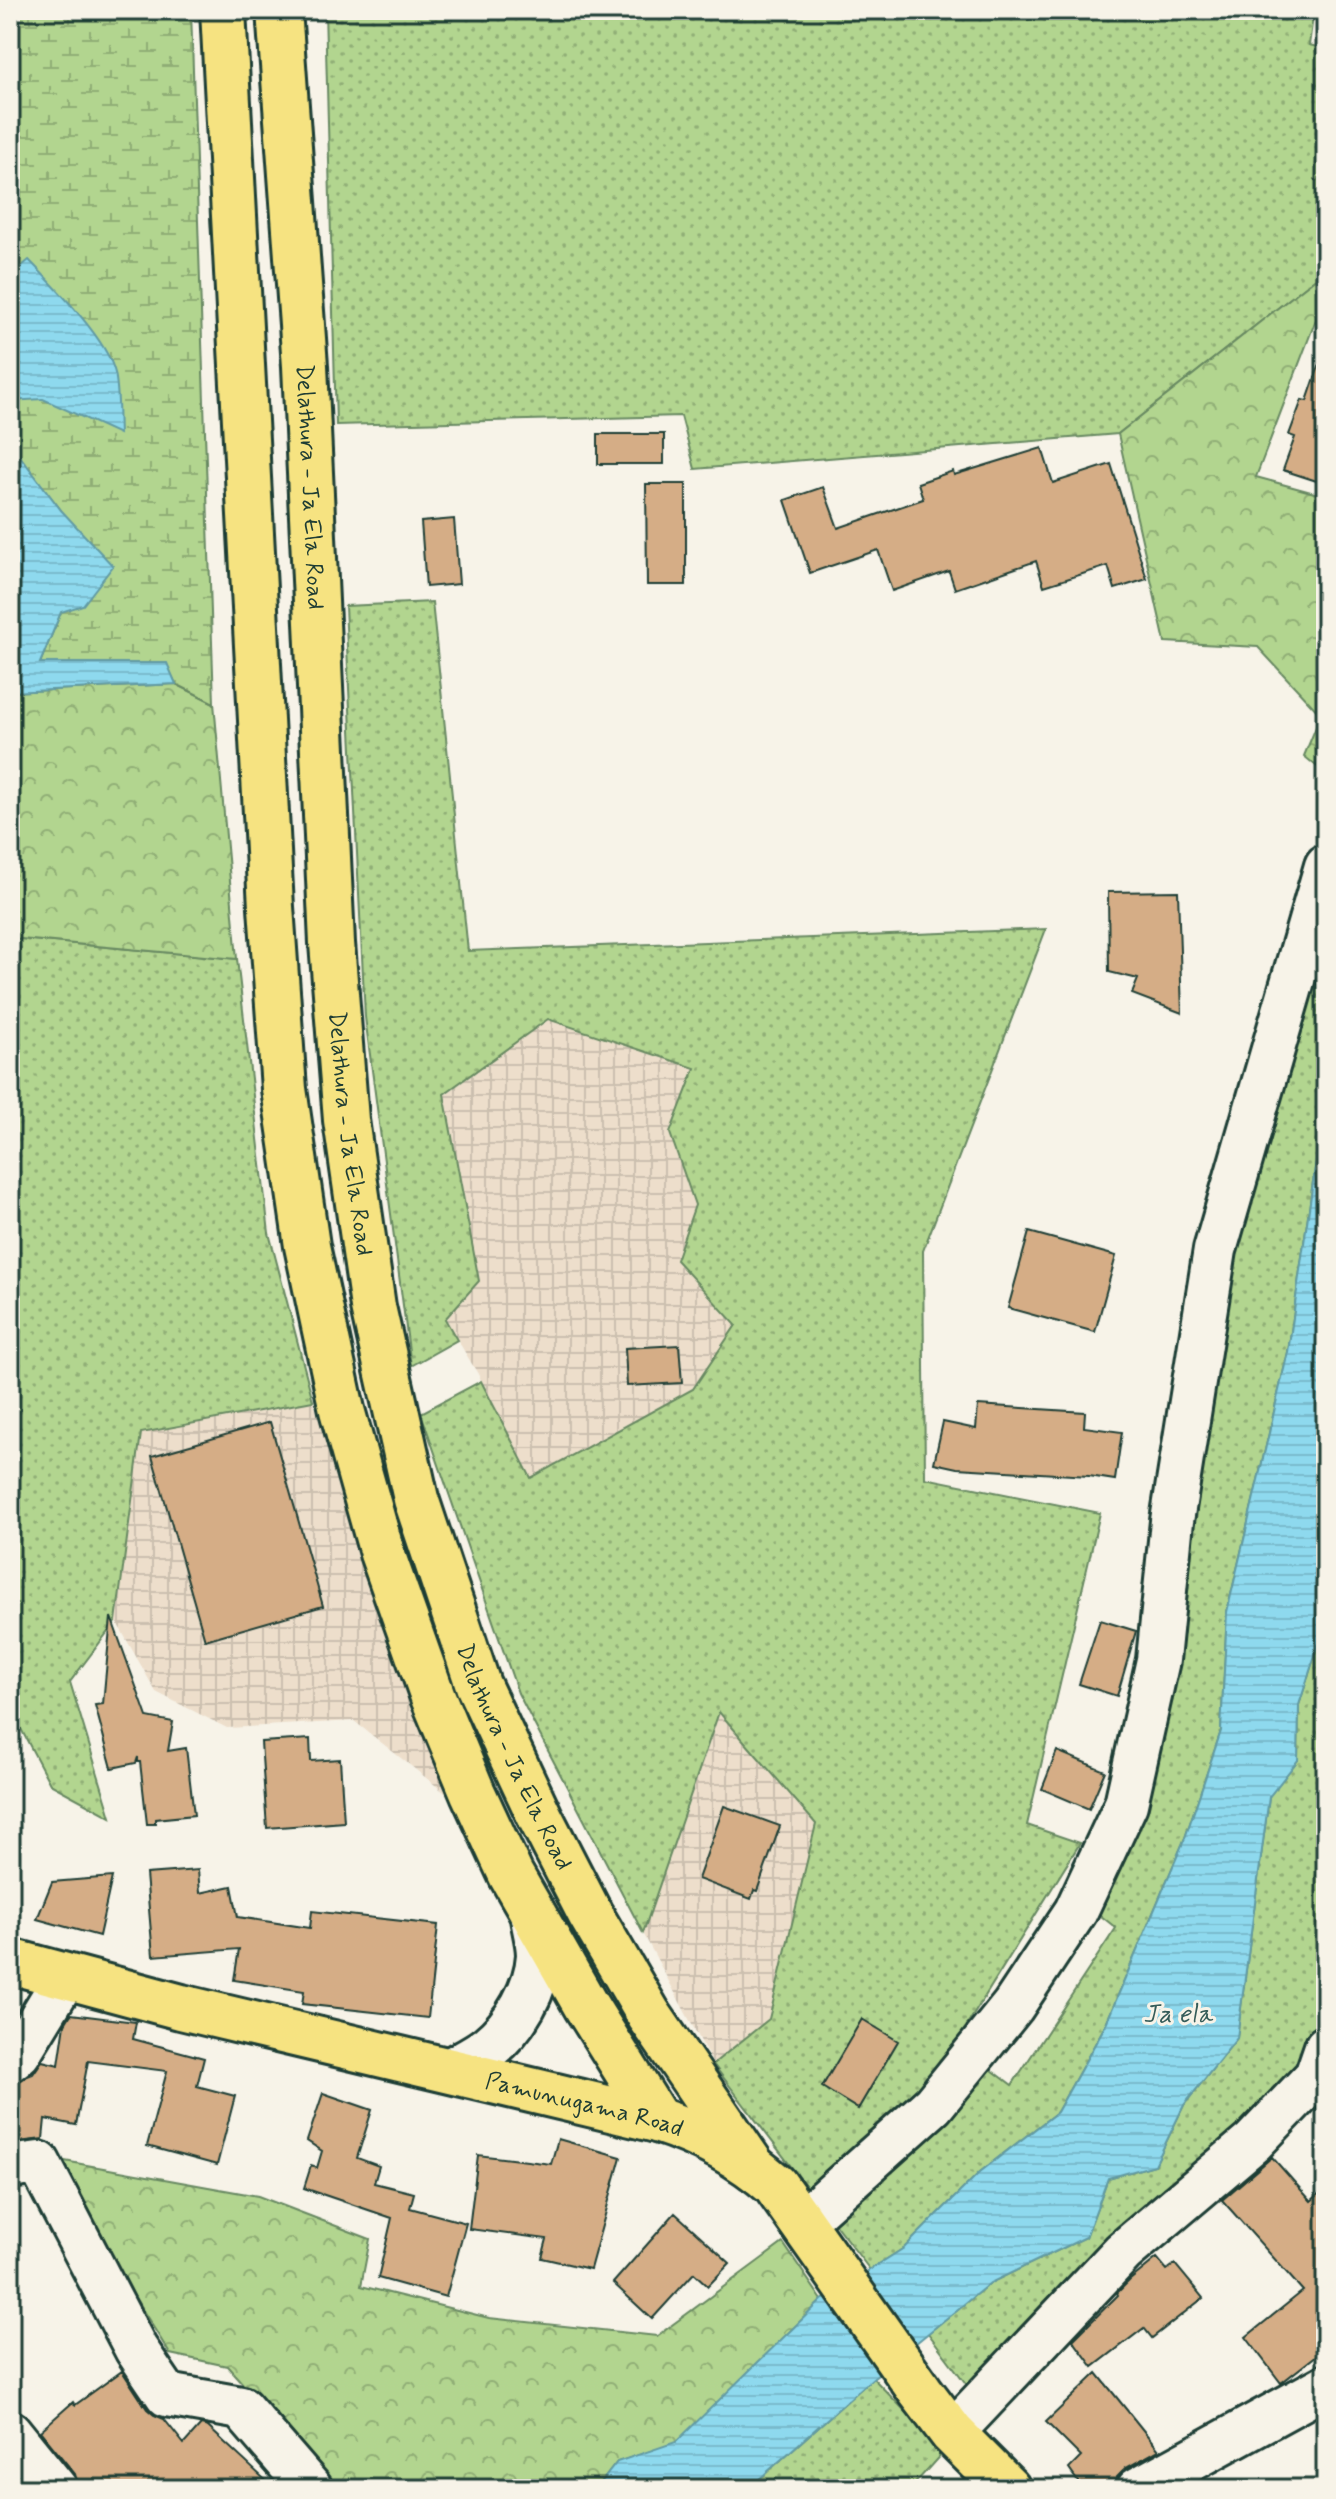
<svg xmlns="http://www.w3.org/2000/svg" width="1336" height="2499" font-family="Mynerve,sans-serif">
<defs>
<pattern id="industrial-grid" width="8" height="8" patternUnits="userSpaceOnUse" patternTransform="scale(2)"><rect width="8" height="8" fill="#eddecb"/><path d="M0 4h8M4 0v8" fill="none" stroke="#cbbfaf"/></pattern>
<pattern id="grass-dots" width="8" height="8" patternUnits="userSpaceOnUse" patternTransform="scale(2)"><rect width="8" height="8" fill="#b2d58f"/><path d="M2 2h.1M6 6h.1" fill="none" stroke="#90ae76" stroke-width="1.8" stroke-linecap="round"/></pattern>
<pattern id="forest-crowns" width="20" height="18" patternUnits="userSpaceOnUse" patternTransform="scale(2)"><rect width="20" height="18" fill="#b2d58f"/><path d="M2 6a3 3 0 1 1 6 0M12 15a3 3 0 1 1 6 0" fill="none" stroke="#90ae76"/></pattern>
<pattern id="wetland-marsh" width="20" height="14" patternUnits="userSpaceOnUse" patternTransform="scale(2)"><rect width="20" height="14" fill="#b2d58f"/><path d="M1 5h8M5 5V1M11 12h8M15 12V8" fill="none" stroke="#90ae76"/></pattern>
<pattern id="water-rules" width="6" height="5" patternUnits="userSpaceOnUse" patternTransform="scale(2)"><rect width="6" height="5" fill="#8ed9ee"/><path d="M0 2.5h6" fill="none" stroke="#7abbcd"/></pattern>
</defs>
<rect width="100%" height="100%" fill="#f7f3e8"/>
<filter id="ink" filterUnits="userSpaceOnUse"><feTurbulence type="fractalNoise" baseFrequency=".0125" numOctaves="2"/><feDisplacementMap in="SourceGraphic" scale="16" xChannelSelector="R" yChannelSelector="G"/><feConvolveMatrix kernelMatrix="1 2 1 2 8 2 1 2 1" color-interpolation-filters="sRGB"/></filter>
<g filter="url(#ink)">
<path fill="url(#industrial-grid)" d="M 548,1019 L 695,1068 L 670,1133 L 696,1205 L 677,1260 L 736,1325 L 693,1389 L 530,1478 L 478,1374 L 445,1319 L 444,1095 Z
M 313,1401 L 409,1688 L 449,1796 L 354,1721 L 227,1728 L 156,1692 L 116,1621 L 141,1432 Z
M 719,1711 L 816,1825 L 777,2012 L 713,2064 L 643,1933 Z"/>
<path fill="url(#grass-dots)" stroke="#688962" stroke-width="2" d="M 325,10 L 1314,10 L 1309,45 L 1326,49 L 1326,270 L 1118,434 L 695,469 L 681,416 L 336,425 Z
M 432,602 L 468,951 L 1046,929 L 923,1251 L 925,1478 L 1100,1513 L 1027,1825 L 1080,1843 L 956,2043 L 1012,2085 L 1116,1928 L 1096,1912 L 1139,1826 L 1198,1488 L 1235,1250 L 1326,920 L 1326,1093 L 1288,1352 L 1227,1612 L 1221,1731 L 1185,1838 L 1105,2026 L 1057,2112 L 980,2172 L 904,2248 L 870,2270 L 713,2064 L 769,2019 L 816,1824 L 719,1712 L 643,1933 L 518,1693 L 421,1413 L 481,1381 L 531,1478 L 693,1389 L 736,1325 L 676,1260 L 695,1205 L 670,1133 L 695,1068 L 548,1019 L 444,1094 L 479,1281 L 445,1319 L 457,1340 L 411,1366 L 365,1017 L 345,606 Z
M 10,938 L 237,959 L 269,1233 L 313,1401 L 141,1433 L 116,1621 L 70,1682 L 111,1817 L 50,1784 L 10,1708 Z
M 1326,1621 L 1326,1973 L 1317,2022 L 1302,2075 L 970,2389 L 928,2333 L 990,2283 L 1086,2237 L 1108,2178 L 1155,2165 L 1184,2105 L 1237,2038 L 1269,1796 L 1298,1760 L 1299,1705 Z
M 873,2378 L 944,2451 L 910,2489 L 748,2489 Z"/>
<path fill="url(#forest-crowns)" stroke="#688962" stroke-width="2" d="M 1326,270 L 1326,293 L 1256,477 L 1326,496 L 1326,774 L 1304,756 L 1321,715 L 1258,647 L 1165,642 L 1118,434 Z
M 176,684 L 214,703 L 237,959 L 10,938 L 10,692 Z
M 48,2158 L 258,2196 L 370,2239 L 361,2286 L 489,2318 L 657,2336 L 783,2243 L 822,2300 L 676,2443 L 617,2462 L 596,2489 L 333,2489 L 313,2462 L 227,2366 L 170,2354 Z"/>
<path fill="url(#wetland-marsh)" stroke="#688962" stroke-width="2" d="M 10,10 L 191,10 L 214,703 L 176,684 L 166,663 L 40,663 L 61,612 L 61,510 L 20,457 L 10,459 Z"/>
<path fill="url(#water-rules)" stroke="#629ba4" stroke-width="2" d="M 29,260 C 54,286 107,339 115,373 C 119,392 118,415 119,434 L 43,399 L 10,401 L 10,276 Z
M 20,456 L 61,510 L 113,566 L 83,605 L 61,612 L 40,663 L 167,663 L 176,684 L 10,692 L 10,459 Z
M 1326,1093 L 1326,1621 L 1299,1705 L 1298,1760 L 1269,1797 L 1237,2038 L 1184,2105 L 1155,2165 L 1108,2178 L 1086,2237 L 990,2283 L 873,2378 L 748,2489 L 596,2489 L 617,2462 L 676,2442 L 822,2300 L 904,2248 L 980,2172 L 1057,2112 L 1105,2026 L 1185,1838 L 1221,1731 L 1227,1612 L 1288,1352 Z"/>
<path fill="#d5ad86" stroke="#1f3d34" stroke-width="2" d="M 1321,360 L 1326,360 L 1326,484 L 1283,470 L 1295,437 L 1289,435 L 1302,400 L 1307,401 Z
M 598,434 L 664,434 L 664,464 L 598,464 Z
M 1042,448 L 1053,483 L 1111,464 L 1147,579 L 1115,589 L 1108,566 L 1044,586 L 1036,561 L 955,589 L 949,571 L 892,591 L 878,550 L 810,573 L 785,500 L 823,487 L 838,528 L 923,499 L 918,483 L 953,471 L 954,475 Z
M 646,484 L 686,484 L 686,585 L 647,585 Z
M 454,519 L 459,584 L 426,587 L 421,522 Z
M 1178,891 L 1182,1013 L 1132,994 L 1138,979 L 1109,972 L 1108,892 Z
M 1029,1232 L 1116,1256 L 1095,1332 L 1008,1308 Z
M 679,1345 L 682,1383 L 627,1386 L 625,1348 Z
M 978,1405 L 1085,1412 L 1084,1427 L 1122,1432 L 1115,1480 L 1089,1476 L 957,1468 L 934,1463 L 943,1422 L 976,1429 Z
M 270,1422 L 323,1606 L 205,1640 L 152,1456 Z
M 111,1617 L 147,1717 L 173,1722 L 168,1751 L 186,1748 L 194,1815 L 155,1819 L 155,1824 L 147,1824 L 140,1762 L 138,1762 L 138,1757 L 136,1763 L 112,1768 L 95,1705 L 103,1704 Z
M 1100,1620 L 1136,1631 L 1117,1696 L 1079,1684 Z
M 310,1739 L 311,1761 L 340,1759 L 344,1822 L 267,1828 L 261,1742 Z
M 1057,1751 L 1105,1771 L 1089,1809 L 1042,1789 Z
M 724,1806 L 780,1826 L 757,1891 L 754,1890 L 751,1899 L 698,1879 Z
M 198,1870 L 200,1893 L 232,1886 L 238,1917 L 310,1928 L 312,1911 L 438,1925 L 428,2018 L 302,2004 L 304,1991 L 234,1980 L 239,1949 L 153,1956 L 146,1874 Z
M 112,1877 L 99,1936 L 37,1919 L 52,1882 Z
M 71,2014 L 136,2022 L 133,2039 L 204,2058 L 197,2086 L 235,2096 L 217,2165 L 147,2146 L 167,2071 L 88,2061 L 76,2125 L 45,2119 L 43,2139 L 10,2143 L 10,2083 L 33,2074 L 42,2061 L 59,2065 L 65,2024 Z
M 862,2019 L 898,2041 L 858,2109 L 822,2087 Z
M 323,2093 L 372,2110 L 357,2158 L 379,2166 L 374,2183 L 414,2193 L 410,2208 L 466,2223 L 446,2297 L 378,2278 L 392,2218 L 304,2188 L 311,2166 L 317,2168 L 322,2151 L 307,2141 Z
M 558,2139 L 621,2157 L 590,2269 L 542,2258 L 547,2239 L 469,2229 L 478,2155 L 551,2164 Z
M 1272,2157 L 1311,2201 L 1326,2188 L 1326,2348 L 1281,2383 L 1246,2337 L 1303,2291 L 1222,2200 Z
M 675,2213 L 730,2263 L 708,2286 L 694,2273 L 652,2319 L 613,2283 Z
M 1157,2258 L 1167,2270 L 1175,2264 L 1203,2298 L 1152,2338 L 1144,2328 L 1093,2367 L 1073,2340 L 1118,2295 L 1117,2293 L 1130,2280 Z
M 122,2371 L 147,2409 L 154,2415 L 164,2419 L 184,2444 L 201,2425 L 208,2427 L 275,2489 L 79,2489 L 75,2474 L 40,2431 L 73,2402 L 75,2405 Z
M 1097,2373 L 1159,2450 L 1126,2468 L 1117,2477 L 1114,2489 L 1083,2489 L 1069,2469 L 1081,2457 L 1046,2422 Z
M 10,2470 L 25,2489 L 10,2489 Z"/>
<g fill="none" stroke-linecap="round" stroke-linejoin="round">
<defs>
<path id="minor" d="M 10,2060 L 19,2053 L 66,1976
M 10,2167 L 39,2163 L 136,2349 L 167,2395 L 241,2408 L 311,2489
M 802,2222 L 933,2105 L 1013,2006 L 1076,1911 L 1126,1804 L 1158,1660 L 1172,1521 L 1215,1250 L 1326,866
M 10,2432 L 56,2489
M 952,2433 L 1123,2252 L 1253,2142 L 1316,2076 L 1326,2047
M 1138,2489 L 1326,2386"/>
<path id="secondary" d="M 451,2070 C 463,2063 478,2056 489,2047 C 515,2026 537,1989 539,1955 C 539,1942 534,1926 532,1912"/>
<g id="primary">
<path d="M 223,10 L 271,907 L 284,1089 L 307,1246 L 342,1410 L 382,1553 L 433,1697 L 473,1793 L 511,1875 L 586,2006 L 657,2120"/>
<path id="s1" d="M 279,10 L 305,366 L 332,943 L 346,1120 L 373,1307 L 416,1499 L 478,1685 L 540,1817 L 590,1914 L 649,2015 L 753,2167"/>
<path id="s2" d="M 10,1961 L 181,2007 L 657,2120 C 700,2134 741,2155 775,2185 L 921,2392 L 952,2433 L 1008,2489"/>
</g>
</defs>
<use href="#minor" stroke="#1f3d34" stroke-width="48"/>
<use href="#secondary" stroke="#1f3d34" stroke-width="50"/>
<use href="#primary" stroke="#1f3d34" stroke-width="50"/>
<use href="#minor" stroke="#f7f3e8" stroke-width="42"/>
<use href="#secondary" stroke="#f7f3e8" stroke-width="44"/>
<use href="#primary" stroke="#f6e381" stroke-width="44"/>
</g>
</g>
<g text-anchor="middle" stroke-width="6" stroke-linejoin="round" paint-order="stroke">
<g font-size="24" fill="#1f3d34" stroke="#f7f3e8">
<text dy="8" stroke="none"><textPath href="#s1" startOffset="478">Delathura - Ja Ela Road</textPath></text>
<text dy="8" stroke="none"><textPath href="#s1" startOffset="1126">Delathura - Ja Ela Road</textPath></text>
<text dy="8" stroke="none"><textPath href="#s1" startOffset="1774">Delathura - Ja Ela Road</textPath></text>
<text dy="8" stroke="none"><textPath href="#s2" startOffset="592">Pamunugama Road</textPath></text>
</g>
<g font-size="26" font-style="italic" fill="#355c59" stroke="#f7f3e8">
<text x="1178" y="2022">Ja ela</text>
</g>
</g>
<rect width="1336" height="2499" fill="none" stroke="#f7f3e8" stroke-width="40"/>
<rect x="20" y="20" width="1296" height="2459" fill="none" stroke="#1f3d34" stroke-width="3" filter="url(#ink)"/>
</svg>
